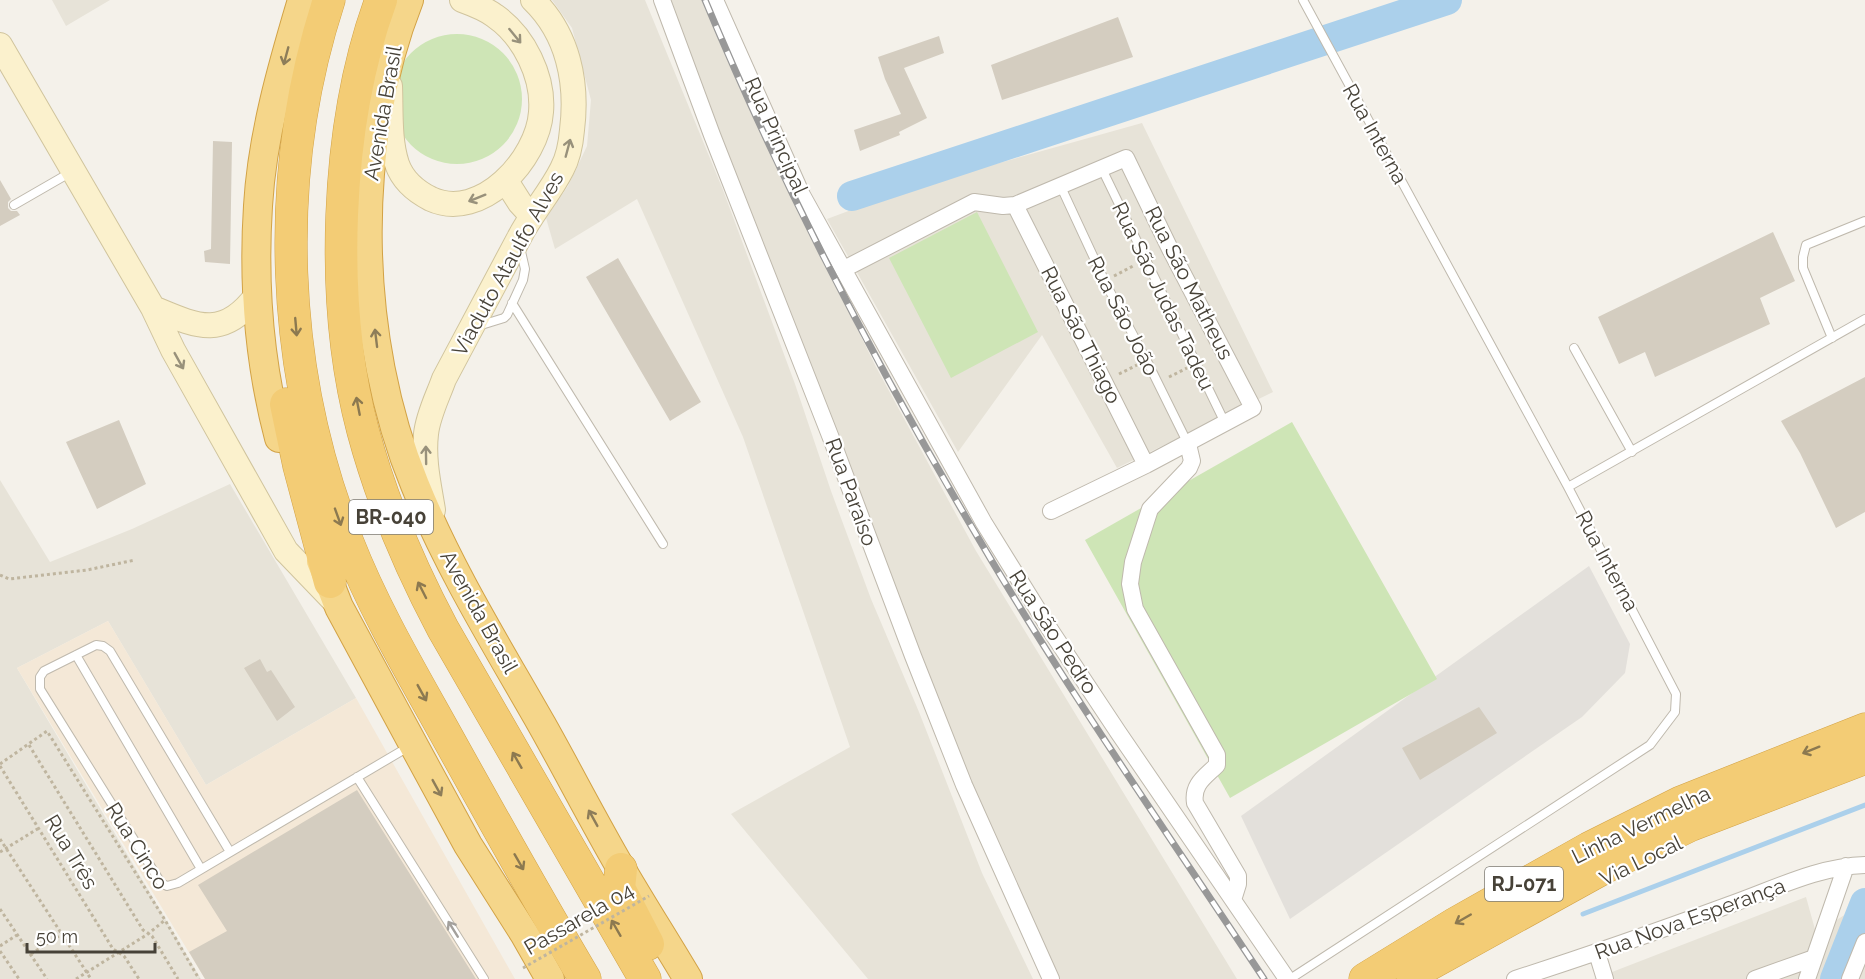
<svg xmlns="http://www.w3.org/2000/svg" width="1865" height="979" font-family="Raleway,sans-serif">
<rect width="100%" height="100%" fill="#f4f1ea"/>
<path fill="#e7e3d8" d="M 52,0 L 110,0 L 66,26 Z
M 552,0 L 645,0 L 723,190 L 795,384 L 831,491 L 871,599 L 919,712 L 982,873 L 1033,979 L 868,979 L 731,814 L 850,747 L 743,437 L 637,199 L 555,249 L 546,218 L 568,186 L 587,146 L 591,100 L 572,28 Z
M 665,0 L 711,0 L 735,63 L 786,184 L 876,367 L 976,551 L 1237,979 L 1056,979 L 1006,875 Z
M 1142,123 L 1273,392 L 1117,468 L 1042,335 L 958,452 L 827,219 L 969,166 L 992,165 Z
M 0,480 L 50,562 L 132,529 L 230,484 L 356,698 L 206,785 L 108,621 L 17,668 L 201,979 L 0,979 Z
M 1806,897 L 1816,933 L 1865,902 L 1865,979 L 1594,979 Z"/>
<path fill="#f4e8d7" d="M 108,621 L 206,785 L 356,698 L 515,979 L 205,979 L 17,668 Z"/>
<path fill="#e3e0db" d="M 1589,566 L 1630,644 L 1625,673 L 1582,717 L 1290,919 L 1241,816 Z"/>
<path fill="#cee5b6" d="M392 99a65 65 0 1 1 130 0a65 65 0 1 1-130 0Z
M 977,212 L 1038,332 L 951,378 L 889,258 Z
M 1292,422 L 1437,679 L 1230,798 L 1085,540 Z"/>
<g fill="none" stroke-linecap="round" stroke-linejoin="round">
<path stroke="#abd0eb" stroke-width="5" d="M 1583,914 L 1865,805"/>
<path stroke="#abd0eb" stroke-width="30" d="M 852,196 L 1447,0
M 1835,979 L 1865,903"/>
</g>
<path fill="#d4cdc0" d="M 1118,17 L 1133,57 L 1002,100 L 991,65 Z
M 939,36 L 944,53 L 904,68 L 927,118 L 899,132 L 900,135 L 860,151 L 854,130 L 901,114 L 885,79 L 878,57 Z
M 213,141 L 232,142 L 230,264 L 205,262 L 204,251 L 211,249 Z
M 0,180 L 11,199 L 8,202 L 8,208 L 11,211 L 17,211 L 20,215 L 0,226 Z
M 1773,232 L 1795,281 L 1760,298 L 1770,324 L 1655,377 L 1645,352 L 1619,364 L 1598,317 Z
M 618,258 L 701,402 L 670,421 L 586,277 Z
M 1865,377 L 1865,512 L 1836,528 L 1800,453 L 1781,421 Z
M 119,420 L 146,484 L 97,509 L 66,442 Z
M 260,659 L 267,672 L 271,670 L 295,707 L 277,721 L 244,668 Z
M 1479,707 L 1497,733 L 1420,780 L 1402,748 Z
M 357,790 L 476,979 L 205,979 L 189,952 L 227,931 L 198,885 Z"/>
<g fill="none" stroke-linecap="round" stroke-linejoin="round">
<defs>
<path id="service" d="M 1102,169 L 1225,423
M 1061,187 L 1107,286 L 1147,361 L 1188,444
M 14,205 L 73,171
M 512,303 L 663,544
M 478,326 L 504,318 L 507,315 L 523,280 L 525,269 L 520,247
M 1832,338 L 1803,268 L 1803,257 L 1806,245 L 1865,221
M 1574,348 L 1632,452
M 1568,487 L 1865,319
M 76,655 L 201,869
M 357,777 L 484,979
M 230,852 L 110,651 L 103,646 L 96,645 L 44,671 L 40,677 L 40,689 L 161,883 L 167,886 L 178,883 L 410,746
M 1290,979 L 1650,745 L 1675,712 L 1676,694 L 1568,487 L 1303,0"/>
<path id="minor" d="M 662,0 L 712,135 L 831,438 L 913,656 L 964,785 L 1051,979
M 715,0 L 802,195 L 984,523 L 1051,631 L 1118,732 L 1287,979
M 1015,205 L 1146,465
M 844,269 L 974,202 L 1003,206 L 1015,205 L 1126,158 L 1170,249 L 1253,408 L 1146,465 L 1051,511
M 1188,444 L 1192,461 L 1189,468 L 1150,509 L 1133,562 L 1130,584 L 1135,609 L 1217,755 L 1217,765 C 1205,777 1192,784 1195,803 L 1238,876 L 1238,884 L 1233,900
M 1597,953 L 1605,979
M 1515,979 C 1587,956 1658,931 1729,905 C 1772,890 1819,866 1865,865
M 1755,979 L 1814,958
M 1807,979 L 1846,866
M 1850,979 L 1865,942"/>
<path id="secondary" d="M 0,45 L 153,308 L 173,350 L 286,551 L 335,602
M 390,86 C 391,111 389,140 397,164 C 403,181 415,191 431,199 C 481,222 538,159 541,112 C 544,77 524,36 495,16 C 486,9 473,4 462,0
M 506,181 L 520,203 L 531,215
M 153,308 C 196,326 223,340 256,296
M 433,510 C 429,485 423,460 426,434 C 428,415 438,396 444,379 C 469,332 494,285 519,238 C 531,214 550,193 562,169 C 568,158 571,142 572,130 C 578,82 568,34 533,0"/>
<path id="trunk" d="M 409,0 C 351,146 355,340 415,485 C 449,569 497,646 542,725 C 569,773 594,822 622,870 C 643,906 666,942 688,979
M 279,438 C 259,362 253,284 258,206 C 262,136 282,67 302,0
M 321,561 L 339,607 L 413,744 L 468,845 L 525,935 L 550,979"/>
<path id="motorway" d="M 329,0 C 272,175 280,372 348,543 C 374,609 410,670 444,731 C 490,814 537,898 585,979
M 381,0 C 335,125 329,303 363,431 C 382,502 409,565 443,629 L 645,979
M 286,404 L 299,466 L 330,582
M 621,869 L 619,888 L 648,944
M 1412,974 L 1611,864 L 1691,825 L 1865,758
M 1365,979 L 1456,923 L 1589,848 L 1681,802 L 1865,729"/>
</defs>
<use href="#service" stroke="#bfb9ad" stroke-width="10"/>
<use href="#minor" stroke="#bfb9ad" stroke-width="18"/>
<use href="#secondary" stroke="#d0c49d" stroke-width="26"/>
<use href="#trunk" stroke="#d2a245" stroke-width="30"/>
<use href="#motorway" stroke="#d2a245" stroke-width="33"/>
<path stroke="#bfb59f" stroke-width="3" stroke-dasharray="3 3" stroke-linecap="butt" d="M 1114,276 L 1135,265
M 1119,374 L 1137,365
M 1169,377 L 1187,368
M 0,575 L 9,579 L 87,570 L 135,560
M 29,745 L 143,930 L 152,936 L 178,979
M 0,764 L 47,731 L 165,920 L 199,979
M 0,766 L 113,949 L 124,956 L 139,979
M 0,839 L 91,979
M 0,852 L 39,828
M 0,909 L 47,979
M 0,946 L 17,935
M 0,951 L 19,979
M 31,954 L 62,934
M 76,979 L 148,934 L 165,920"/>
<use href="#service" stroke="#fff" stroke-width="8"/>
<use href="#minor" stroke="#fff" stroke-width="16"/>
<use href="#secondary" stroke="#fbf1cd" stroke-width="24"/>
<use href="#trunk" stroke="#f5d68a" stroke-width="28"/>
<use href="#motorway" stroke="#f3cc75" stroke-width="32"/>
<defs>
<path id="rail" d="M 705,0 C 783,187 877,367 980,541 C 1068,691 1168,834 1264,979"/>
</defs>
<use href="#rail" stroke="#989898" stroke-width="7"/>
<use href="#rail" stroke="#fff" stroke-width="4.5" stroke-dasharray="14" stroke-linecap="butt"/>
<path stroke="#bfb59f" stroke-width="3" stroke-dasharray="3 3" stroke-linecap="butt" d="M 523,968 L 649,896"/>
</g>
<defs><path id="oneway-shaft" d="M-6 0H5M1.5-3L5.5 0L1.5 3" fill="none" stroke-width="1.6" stroke-linecap="round" stroke-linejoin="round" transform="scale(1.5)"/></defs>
<g stroke="#98917b">
<use href="#oneway-shaft" transform="translate(515 36) rotate(51)"/>
<use href="#oneway-shaft" transform="translate(568 148) rotate(-75)"/>
<use href="#oneway-shaft" transform="translate(477 198) rotate(158)"/>
<use href="#oneway-shaft" transform="translate(179 361) rotate(61)"/>
<use href="#oneway-shaft" transform="translate(426 455) rotate(-91)"/>
</g>
<g stroke="#8d7d59">
<use href="#oneway-shaft" transform="translate(286 56) rotate(105)"/>
<use href="#oneway-shaft" transform="translate(376 338) rotate(-97)"/>
<use href="#oneway-shaft" transform="translate(437 788) rotate(61)"/>
<use href="#oneway-shaft" transform="translate(593 818) rotate(-119)"/>
</g>
<g stroke="#8c7950">
<use href="#oneway-shaft" transform="translate(296 327) rotate(85)"/>
<use href="#oneway-shaft" transform="translate(358 406) rotate(-101)"/>
<use href="#oneway-shaft" transform="translate(338 517) rotate(70)"/>
<use href="#oneway-shaft" transform="translate(422 590) rotate(-117)"/>
<use href="#oneway-shaft" transform="translate(422 693) rotate(61)"/>
<use href="#oneway-shaft" transform="translate(1811 750) rotate(158)"/>
<use href="#oneway-shaft" transform="translate(517 760) rotate(-120)"/>
<use href="#oneway-shaft" transform="translate(519 862) rotate(60)"/>
<use href="#oneway-shaft" transform="translate(1463 919) rotate(150)"/>
<use href="#oneway-shaft" transform="translate(616 928) rotate(-120)"/>
</g>
<use stroke="#a3a09c" href="#oneway-shaft" transform="translate(453 929) rotate(-122)"/>
<g text-anchor="middle" stroke-width="4.5" stroke-linejoin="round" paint-order="stroke">
<g fill="#fff" stroke="#7e7b74" stroke-width="1.5">
<rect x="349" y="500" width="84" height="34" rx="4.5"/>
<rect x="1485" y="867" width="78" height="34" rx="4.5"/>
</g>
<g font-size="20" font-weight="bold" fill="#474238">
<text x="391" y="524">BR-040</text>
<text x="1524" y="891">RJ-071</text>
</g>
<g font-size="21" fill="#474238" stroke="#fff">
<text transform="translate(383 113) rotate(-80)" y="7">Avenida Brasil</text>
<text transform="translate(1375 134) rotate(61)" y="7">Rua Interna</text>
<text transform="translate(776 136) rotate(66)" y="7">Rua Principal</text>
<text transform="translate(508 264) rotate(-61)" y="7">Viaduto Ataulfo Alves</text>
<text transform="translate(1189 283) rotate(63)" y="7">Rua São Matheus</text>
<text transform="translate(1163 296) rotate(64)" y="7">Rua São Judas Tadeu</text>
<text transform="translate(1123 316) rotate(63)" y="7">Rua São João</text>
<text transform="translate(1081 335) rotate(63)" y="7">Rua São Thiago</text>
<text transform="translate(851 492) rotate(70)" y="7">Rua Paraíso</text>
<text transform="translate(1607 561) rotate(62)" y="7">Rua Interna</text>
<text transform="translate(479 612) rotate(61)" y="7">Avenida Brasil</text>
<text transform="translate(1053 632) rotate(57)" y="7">Rua São Pedro</text>
<text transform="translate(1641 825) rotate(-26)" y="7">Linha Vermelha</text>
<text transform="translate(137 846) rotate(58)" y="7">Rua Cinco</text>
<text transform="translate(71 852) rotate(59)" y="7">Rua Três</text>
<text transform="translate(1641 861) rotate(-26)" y="7">Via Local</text>
<text transform="translate(579 919) rotate(-30)" y="7">Passarela 04</text>
<text transform="translate(1690 919) rotate(-20)" y="7">Rua Nova Esperança</text>
</g>
</g>
<path d="M27 943v9h128v-9" fill="none" stroke="#474238" stroke-width="3"/>
<text x="36" y="943" font-size="18" fill="#474238" stroke="#ffffff" stroke-width="4.5" paint-order="stroke">50 m</text>
</svg>
